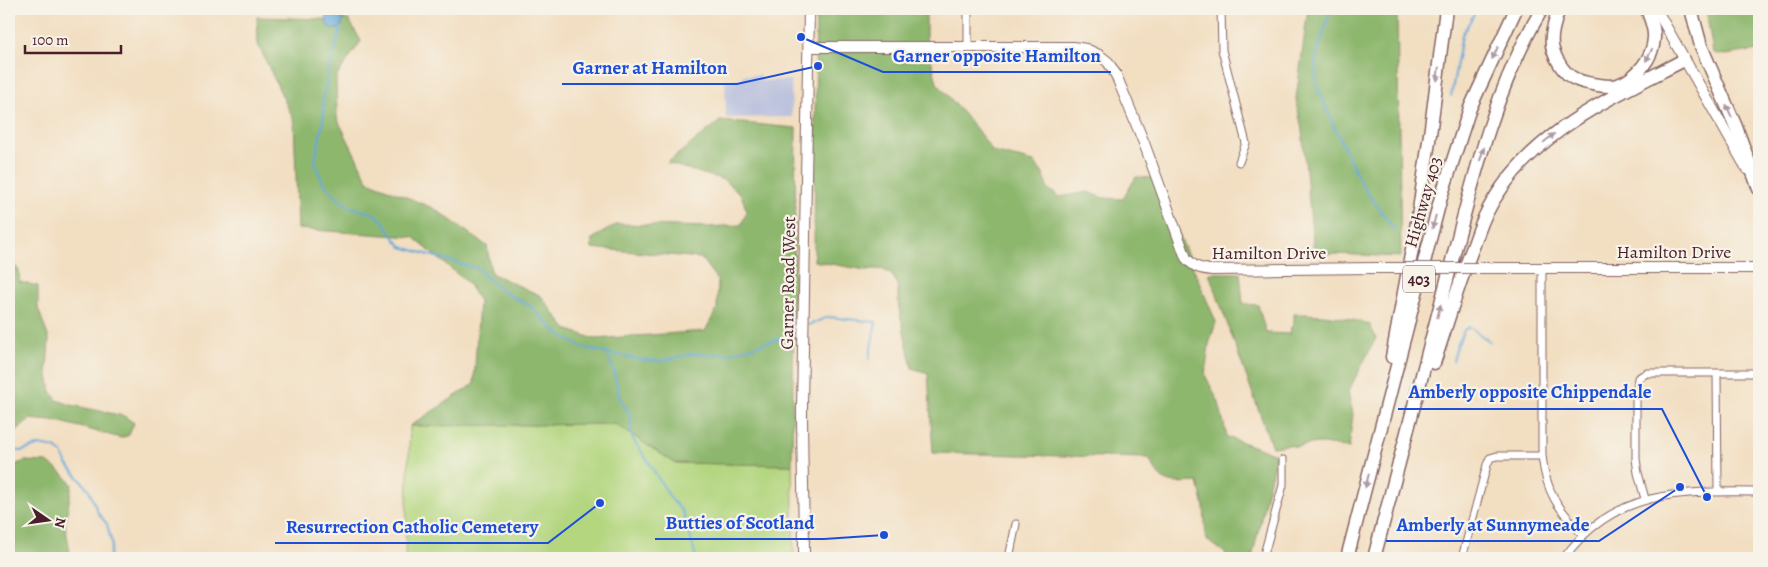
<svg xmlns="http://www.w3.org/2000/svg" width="1768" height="567" font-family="Alegreya,serif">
<rect width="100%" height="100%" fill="#f7f3e8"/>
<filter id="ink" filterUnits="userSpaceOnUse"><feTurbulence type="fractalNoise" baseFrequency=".02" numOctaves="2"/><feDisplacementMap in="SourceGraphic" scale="10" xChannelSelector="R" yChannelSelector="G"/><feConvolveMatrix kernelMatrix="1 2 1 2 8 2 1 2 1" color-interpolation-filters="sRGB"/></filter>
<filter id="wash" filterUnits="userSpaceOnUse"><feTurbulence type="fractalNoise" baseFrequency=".0096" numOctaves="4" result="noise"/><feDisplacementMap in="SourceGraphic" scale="20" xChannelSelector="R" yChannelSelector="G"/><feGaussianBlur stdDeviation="1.12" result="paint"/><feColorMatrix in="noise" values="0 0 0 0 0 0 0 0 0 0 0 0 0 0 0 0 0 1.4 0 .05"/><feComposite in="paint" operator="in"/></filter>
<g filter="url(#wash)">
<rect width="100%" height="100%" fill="#f2dec1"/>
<path fill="#bdc3de" d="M 743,75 L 761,75 L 761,81 L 791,80 L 792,117 L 726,118 L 725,80 L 742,80 Z"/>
<path fill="#b3d67f" stroke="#7e7a55" d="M 615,424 L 675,463 L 792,465 L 794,558 L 405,558 L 410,426 Z"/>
<path fill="#8eb76e" stroke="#6c6b4c" d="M 816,9 L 926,9 L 926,39 L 937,83 L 978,131 L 993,152 L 1034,162 L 1043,174 L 1048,189 L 1060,197 L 1088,192 L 1103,198 L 1123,199 L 1136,177 L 1155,178 L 1216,322 L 1209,344 L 1205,375 L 1219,403 L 1227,437 L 1276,454 L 1252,558 L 1229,558 L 1225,553 L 1206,539 L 1204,507 L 1198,482 C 1168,483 1163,487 1149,458 L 933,453 L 928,373 L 912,368 C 908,348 903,328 899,308 C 897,297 900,288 894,278 C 887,268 877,268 866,270 L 814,261 Z
M 1308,9 L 1397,9 L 1401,257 L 1314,253 L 1302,130 L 1296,99 Z
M 1706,9 L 1738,9 L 1759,14 L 1759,50 L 1726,55 L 1713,53 Z
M 257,17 L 349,20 L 361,41 L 336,77 L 337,118 L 368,181 L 435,209 L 487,246 L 491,273 L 541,296 L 566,329 L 595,339 L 705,331 L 717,309 L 718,281 L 701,258 L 591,248 L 592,239 L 617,224 L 707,227 L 741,225 L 747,212 L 741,194 L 724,180 L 667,163 L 720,121 L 796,128 L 792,465 L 675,463 L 615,424 L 410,426 L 474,384 L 479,301 L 468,283 L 413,237 L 298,229 L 294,121 L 258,44 Z
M 9,263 C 20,267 20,272 19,282 L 38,286 L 38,308 L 49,339 L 47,370 L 51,391 L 57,400 L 71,405 L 124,416 L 134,423 L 129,435 L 121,438 L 61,422 L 30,419 L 16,431 L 9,435 Z
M 1209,273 L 1240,273 L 1243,304 L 1258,305 L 1266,333 L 1290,334 L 1291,327 L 1294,324 L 1294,314 C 1320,314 1345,316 1370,325 L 1376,338 L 1348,392 L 1353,414 L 1349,448 L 1317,443 L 1295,447 L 1290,445 L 1272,447 Z
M 25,461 L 47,462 L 62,473 L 72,484 L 65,524 L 71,558 L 9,558 L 9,467 Z"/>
<path fill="#65a8da" stroke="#586482" d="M 325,9 L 343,9 L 344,17 L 341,28 L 334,30 L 327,26 Z"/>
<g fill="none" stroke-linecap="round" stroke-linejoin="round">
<path stroke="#65a8da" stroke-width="2" d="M 1331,9 L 1318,50 L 1315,66 L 1317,86 L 1332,122 L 1358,177 L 1368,194 L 1395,230
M 1753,9 L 1759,17
M 341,27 L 328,75 L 323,100 L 324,116 L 315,161 L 322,181 L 337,198 L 350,207 L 375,214 L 383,221 L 395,239 L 402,247 L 478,269 L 502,291 L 530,306 L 556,332 L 581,347 L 607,353 L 642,360 L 662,361 L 692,354 L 728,354 L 782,338 L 799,328
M 1451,96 L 1462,35 L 1477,9
M 808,325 L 828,317 L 876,322 L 869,359
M 607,353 L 614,372 L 620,399 L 630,415 L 632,438 L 646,458 L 671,499 L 682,511 L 686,521 L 696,558
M 1453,361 L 1457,346 L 1464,330 L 1470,327 L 1490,342
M 9,450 L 22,451 L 39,445 L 55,448 L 62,453 L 66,463 L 89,490 L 98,513 L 107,524 L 112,544 L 109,558"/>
</g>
</g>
<g filter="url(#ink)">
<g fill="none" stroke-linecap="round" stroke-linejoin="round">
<defs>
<path id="street" d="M 1221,9 L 1222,50 L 1246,143 L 1239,162
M 968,47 L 968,9
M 1542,268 L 1542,456 C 1546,493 1558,508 1583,535
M 1717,373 L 1718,491
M 1645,499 L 1638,473 L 1636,459 L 1636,401 L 1638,378 L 1647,373 L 1759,373
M 1009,558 L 1016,524
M 1263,558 L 1283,485 L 1283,460
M 1462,558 L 1487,465 L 1490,458 L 1497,456 L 1542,456
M 1564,558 C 1613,489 1683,491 1759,492"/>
<path id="secondary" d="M 1656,9 L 1747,169
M 810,47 L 1073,47 L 1086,49 L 1099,55 L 1108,62 L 1116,75 L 1144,143 L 1186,258 C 1194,267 1200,269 1212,270 L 1376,268
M 1491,268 L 1759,268
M 804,558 C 804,508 802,458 802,407 L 809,9"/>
<path id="highway" d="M 1559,9 C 1555,22 1549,37 1553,50 C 1556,60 1564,73 1573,78 C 1582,83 1608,88 1618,85 C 1637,78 1653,58 1654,38 C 1655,28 1650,18 1647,9
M 1691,9 L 1701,46 L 1736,127 L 1759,189
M 1392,357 L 1418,217 L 1431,127 L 1446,9
M 1434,363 C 1447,324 1458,285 1473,247 C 1477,237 1480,226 1485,216 C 1524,135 1609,99 1684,60
M 1347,558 L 1441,197 L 1470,108 L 1516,9
M 1374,558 C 1399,466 1423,373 1447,280 C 1471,188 1493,91 1542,9"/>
</defs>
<use href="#street" stroke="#856260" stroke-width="9"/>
<use href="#secondary" stroke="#856260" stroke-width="12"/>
<use href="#highway" stroke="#856260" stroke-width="15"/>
<use href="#street" stroke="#fff" stroke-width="7"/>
<use href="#secondary" stroke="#fff" stroke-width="10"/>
<use href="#highway" stroke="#fff" stroke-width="12"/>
<defs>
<path id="secondary-bridge" d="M 1376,268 L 1491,268"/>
</defs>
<use href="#secondary-bridge" stroke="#856260" stroke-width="12" stroke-linecap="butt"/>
<use href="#secondary-bridge" stroke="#fff" stroke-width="10"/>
</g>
<defs><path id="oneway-solid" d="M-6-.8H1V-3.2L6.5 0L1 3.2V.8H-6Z" transform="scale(1.25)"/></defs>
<g fill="#ae9aa0">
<use href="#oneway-solid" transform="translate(1495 53) rotate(115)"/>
<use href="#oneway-solid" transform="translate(1649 55) rotate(117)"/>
<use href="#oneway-solid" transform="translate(1438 74) rotate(97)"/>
<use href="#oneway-solid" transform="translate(1729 111) rotate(-113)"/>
<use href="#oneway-solid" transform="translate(1549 138) rotate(-39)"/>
<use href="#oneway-solid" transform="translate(1482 154) rotate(-73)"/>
<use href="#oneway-solid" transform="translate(1434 222) rotate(105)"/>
<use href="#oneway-solid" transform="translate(1439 311) rotate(-75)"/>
<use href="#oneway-solid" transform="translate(1367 481) rotate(105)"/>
</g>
</g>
<g text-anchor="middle" stroke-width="4.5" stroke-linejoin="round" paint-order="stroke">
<rect fill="#f7f3e8" stroke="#7e5f64" stroke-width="1" x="1403" y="265.5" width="32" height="27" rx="4"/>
<g font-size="16" font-weight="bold" fill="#4a1f2b">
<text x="1419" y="285">403</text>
</g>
<g font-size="18" fill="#4a1f2b" stroke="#f7f3e8">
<text transform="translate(1423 202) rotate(-74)" y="6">Highway 403</text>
<text x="1674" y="258">Hamilton Drive</text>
<text x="1269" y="259">Hamilton Drive</text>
<text transform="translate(788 283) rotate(-89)" y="6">Garner Road West</text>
</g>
</g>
<path fill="none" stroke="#1d4ed8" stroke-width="2" d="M801 37L883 72H1111M818 66L737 84H562M1707 497L1662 409H1398M884 535L824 539H655M1680 487L1599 541H1386M600 503L548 543H275"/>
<g fill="#1d4ed8" stroke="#f7f3e8" stroke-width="2">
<circle cx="801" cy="37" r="5"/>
<circle cx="818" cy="66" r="5"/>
<circle cx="1707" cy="497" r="5"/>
<circle cx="884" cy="535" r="5"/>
<circle cx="1680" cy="487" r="5"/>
<circle cx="600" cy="503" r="5"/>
</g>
<g font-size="19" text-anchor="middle" font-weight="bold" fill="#1d4ed8" stroke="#f7f3e8" stroke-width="4.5" stroke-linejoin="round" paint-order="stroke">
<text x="997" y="62">Garner opposite Hamilton</text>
<text x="650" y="74">Garner at Hamilton</text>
<text x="1530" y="398">Amberly opposite Chippendale</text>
<text x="740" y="529">Butties of Scotland</text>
<text x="1493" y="531">Amberly at Sunnymeade</text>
<text x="412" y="533">Resurrection Catholic Cemetery</text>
</g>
<rect width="1768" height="567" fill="none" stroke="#f7f3e8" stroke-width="30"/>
<g transform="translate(48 520) rotate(103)" stroke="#f7f3e8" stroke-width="4" paint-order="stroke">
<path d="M0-4L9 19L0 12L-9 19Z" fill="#4a1f2b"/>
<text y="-8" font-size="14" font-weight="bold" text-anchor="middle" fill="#4a1f2b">N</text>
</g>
<path d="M25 45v8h96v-8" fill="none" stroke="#4a1f2b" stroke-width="2.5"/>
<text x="32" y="45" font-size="15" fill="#4a1f2b" stroke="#f7f3e8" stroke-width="4" paint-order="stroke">100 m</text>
</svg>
